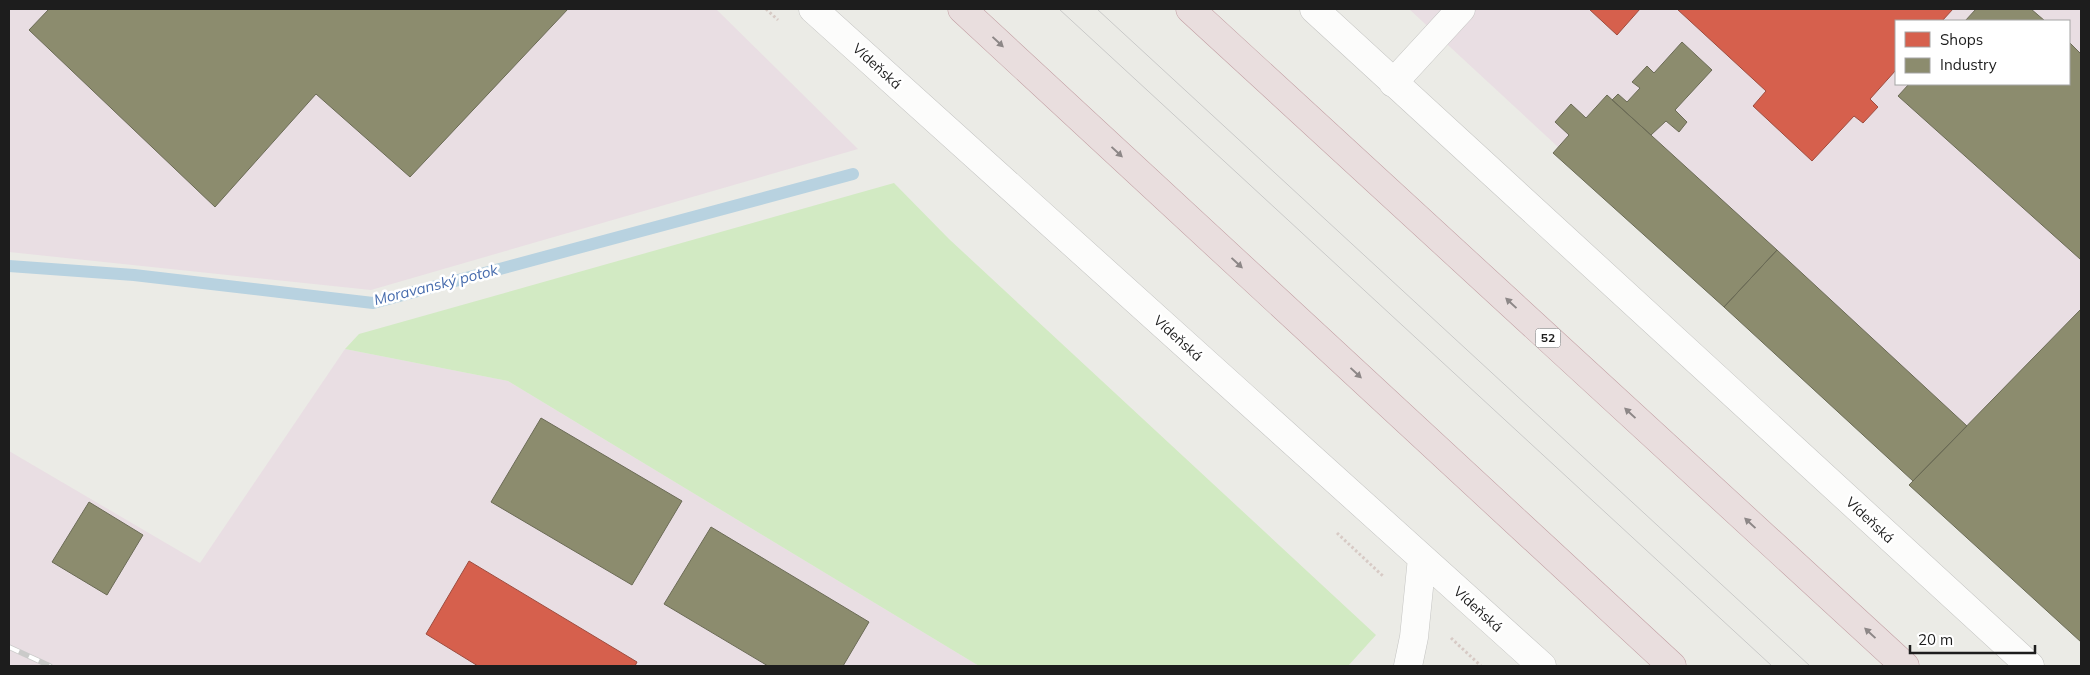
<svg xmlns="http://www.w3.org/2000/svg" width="2090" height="675" font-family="Mulish,sans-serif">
<rect width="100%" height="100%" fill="#ebebe6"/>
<path fill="#e9dee3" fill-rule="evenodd" d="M 9,9 L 716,9 L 858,149 L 371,290 L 9,252 Z
M 1409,9 L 2081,9 L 2081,631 ZM 1896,21 L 2069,21 L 2069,84 L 1896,84 Z
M 345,349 L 508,381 L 979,666 L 9,666 L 9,451 L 200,563 Z"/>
<path fill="#d2eac3" d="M 894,183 L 949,239 L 1376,635 L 1348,666 L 979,666 L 508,381 L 345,349 L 359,334 Z"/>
<path fill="#d6604d" stroke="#9e4c3f" d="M 1589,9 L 1640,9 L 1617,35 Z
M 1677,9 L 1953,9 L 1942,21 L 1896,21 L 1896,70 L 1870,99 L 1878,107 L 1863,123 L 1854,116 L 1812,161 L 1753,106 L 1766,91 Z
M 469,561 L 637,662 L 635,666 L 478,666 L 426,634 Z"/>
<path fill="#8c8c6e" stroke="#6b6b56" d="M 49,9 L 568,9 L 410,177 L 316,94 L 215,207 L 29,30 Z
M 1976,9 L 2031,9 L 2045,21 L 1965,21 Z
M 1682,42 L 1712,70 L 1675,110 L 1687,122 L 1679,132 L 1666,121 L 1651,135 L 1612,100 L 1618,94 L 1627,102 L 1640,88 L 1632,82 L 1647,66 L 1654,73 Z
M 2069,42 L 2081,54 L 2081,257 L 2080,259 L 1898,96 L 1909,84 L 2069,84 Z
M 1607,95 L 1777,250 L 1724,307 L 1553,153 L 1569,135 L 1555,122 L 1571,104 L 1586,118 Z
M 1777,250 L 1967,426 L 1913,481 L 1724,307 Z
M 2081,309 L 2081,642 L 1909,485 Z
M 541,418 L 682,501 L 632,585 L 491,502 Z
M 89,502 L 143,535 L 107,595 L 52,562 Z
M 711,527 L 869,622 L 843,666 L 768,666 L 664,604 Z"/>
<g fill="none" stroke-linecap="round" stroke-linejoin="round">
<path stroke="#b8d2e0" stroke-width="12" d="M 9,266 L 134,275 L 373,303 L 853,174"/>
<defs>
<path id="minor" d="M 813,9 L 1542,666
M 1314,9 L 2030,666
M 1393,83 L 1461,9
M 1408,666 L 1414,637 L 1422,558"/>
<path id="highway" d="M 962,9 L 1672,666
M 1190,9 L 1905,666"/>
</defs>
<use href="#minor" stroke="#c4c4c2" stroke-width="29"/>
<use href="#highway" stroke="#c19da2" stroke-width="29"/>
<path stroke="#d7cac5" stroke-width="3" stroke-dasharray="2.5 2.5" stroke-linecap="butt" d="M 766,9 L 778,20
M 1337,533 L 1384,577
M 1451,638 L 1481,666"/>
<use href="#minor" stroke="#fcfcfb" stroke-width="28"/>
<use href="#highway" stroke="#e9dede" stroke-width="28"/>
<path stroke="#cacac9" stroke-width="1" d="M 1059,9 L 1772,666
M 1097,9 L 1810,666"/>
<defs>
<path id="rail" d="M 9,647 L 50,666"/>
</defs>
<use href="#rail" stroke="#cacac9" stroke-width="5.5"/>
<use href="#rail" stroke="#fff" stroke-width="4" stroke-dasharray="11" stroke-linecap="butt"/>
</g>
<defs><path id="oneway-solid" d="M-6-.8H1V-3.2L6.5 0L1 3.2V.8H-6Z" transform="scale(1.25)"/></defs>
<g fill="#8d8787">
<use href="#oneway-solid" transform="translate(998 42) rotate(43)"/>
<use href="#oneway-solid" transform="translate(1117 152) rotate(43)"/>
<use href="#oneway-solid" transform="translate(1237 263) rotate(43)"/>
<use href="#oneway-solid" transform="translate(1511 303) rotate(-137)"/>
<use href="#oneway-solid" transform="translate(1356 373) rotate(43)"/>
<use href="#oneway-solid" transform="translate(1630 413) rotate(-137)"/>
<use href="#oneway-solid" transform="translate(1750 523) rotate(-137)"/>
<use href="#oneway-solid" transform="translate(1870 633) rotate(-137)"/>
</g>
<g text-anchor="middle" stroke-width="5" stroke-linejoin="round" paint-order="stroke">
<rect fill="#fff" stroke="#616161" stroke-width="1" x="1535.5" y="328.5" width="25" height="19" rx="4"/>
<g font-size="12" font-weight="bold" fill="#1d1d1d">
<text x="1548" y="342">52</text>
</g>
<g font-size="14" fill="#1d1d1d" stroke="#fff">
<text transform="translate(877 66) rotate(42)" y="5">Vídeňská</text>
<text transform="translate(1178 338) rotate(42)" y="5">Vídeňská</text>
<text transform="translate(1870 520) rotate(43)" y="5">Vídeňská</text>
<text transform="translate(1478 609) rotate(42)" y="5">Vídeňská</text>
</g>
<g font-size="15" font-style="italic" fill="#486dae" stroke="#fff">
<text transform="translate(436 285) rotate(-14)" y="5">Moravanský potok</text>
</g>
</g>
<rect width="2090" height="675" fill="none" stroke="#1d1d1d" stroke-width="20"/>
<rect x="1895" y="20" width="175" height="65" fill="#ffffff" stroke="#a5a5a5"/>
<rect x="1905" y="32" width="25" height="15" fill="#d6604d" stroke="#a5a5a5"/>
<text x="1940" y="45" font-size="15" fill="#1d1d1d">Shops</text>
<rect x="1905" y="58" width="25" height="15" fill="#8c8c6e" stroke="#a5a5a5"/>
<text x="1940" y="70" font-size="15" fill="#1d1d1d">Industry</text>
<path d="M1910 645v8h125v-8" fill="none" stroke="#1d1d1d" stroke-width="2.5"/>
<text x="1918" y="645" font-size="15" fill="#1d1d1d" stroke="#ffffff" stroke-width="4" paint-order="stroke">20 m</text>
</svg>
